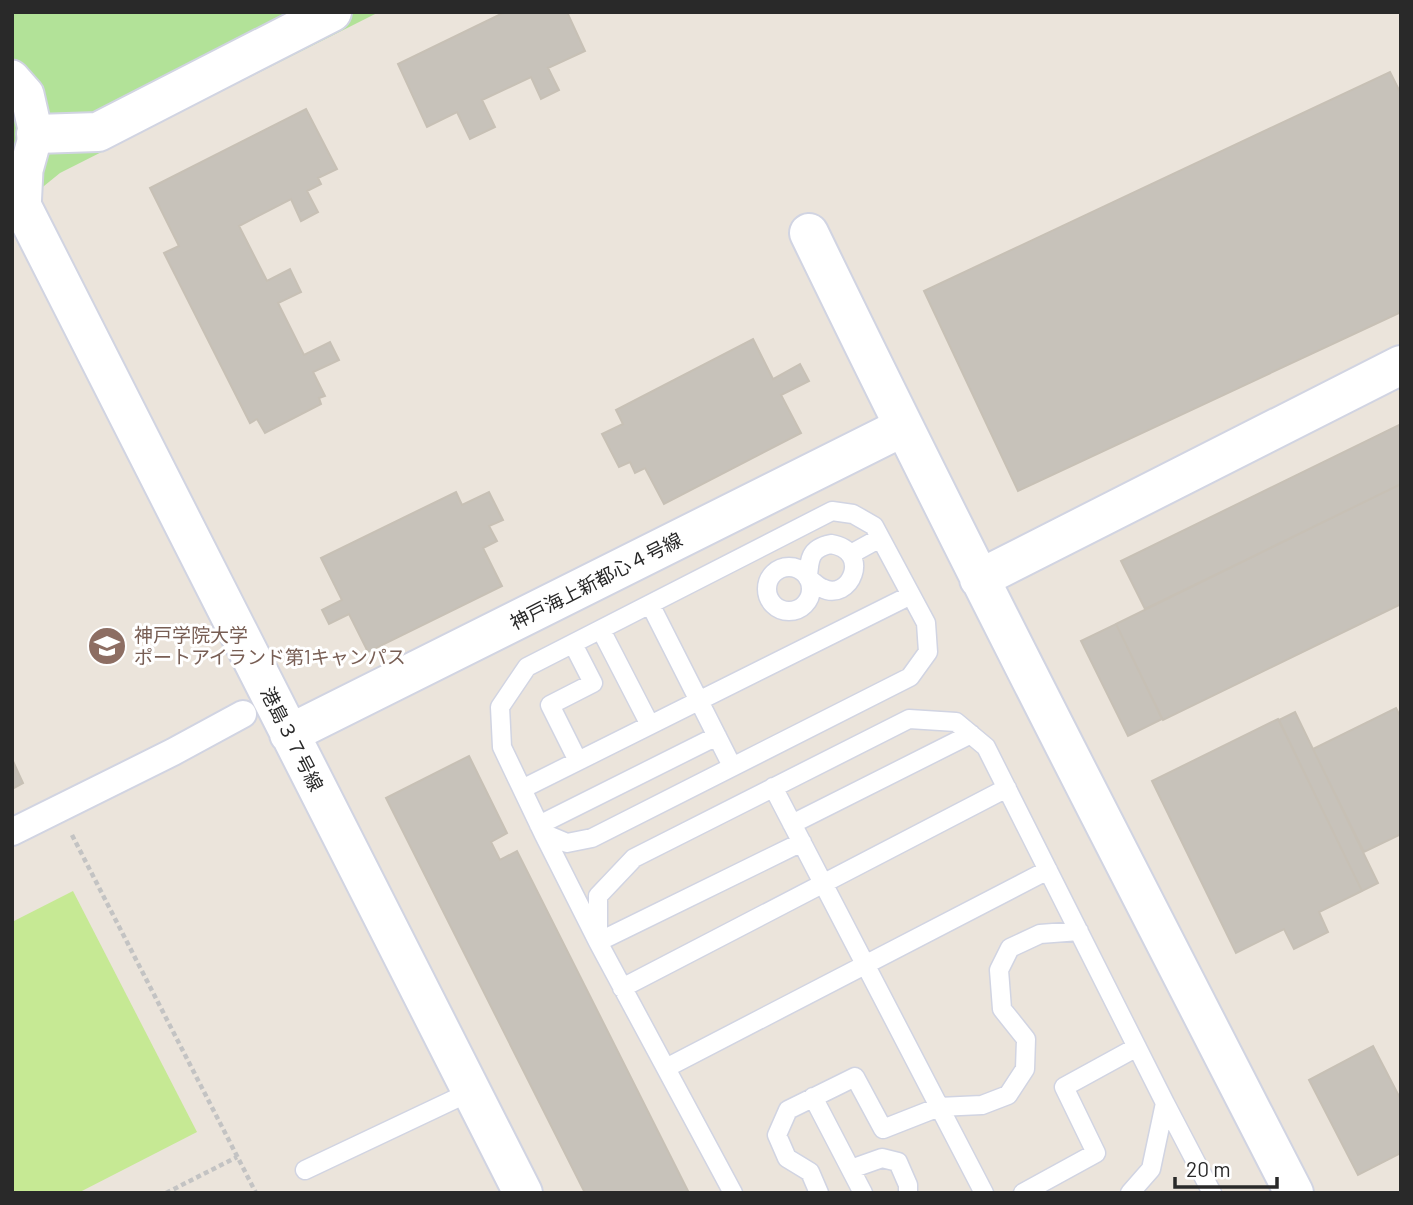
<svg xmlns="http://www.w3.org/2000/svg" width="1413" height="1205" font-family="Barlow,'Noto Sans JP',sans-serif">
<rect width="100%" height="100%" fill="#ebe4db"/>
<path fill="#b2e298" d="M 12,12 L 379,12 L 60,173 L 12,212 Z"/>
<path fill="#c6e994" d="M 73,891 L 197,1132 L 78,1193 L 12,1193 L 12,922 Z"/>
<path fill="#c7c2ba" stroke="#c7c0b5" stroke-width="2" d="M 505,12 L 567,12 L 585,51 L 548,68 L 559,90 L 541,99 L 531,77 L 482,100 L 495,127 L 470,139 L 457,112 L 427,127 L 398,64 Z
M 1390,72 L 1401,94 L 1401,312 L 1018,491 L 924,291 Z
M 306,109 L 337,169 L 318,178 L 321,184 L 307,191 L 318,212 L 301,221 L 291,199 L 239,226 L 267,281 L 290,269 L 301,292 L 278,303 L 304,355 L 330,342 L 339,360 L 313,372 L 325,396 L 319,398 L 321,404 L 265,433 L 257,419 L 250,423 L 164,253 L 179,246 L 150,188 Z
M 753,339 L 773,379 L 800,364 L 809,381 L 781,395 L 801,433 L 664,504 L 645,468 L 635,473 L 630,462 L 619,467 L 602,434 L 623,424 L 616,410 Z
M 1401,424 L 1401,484 L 1145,609 L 1121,561 Z
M 1401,484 L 1401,604 L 1163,720 L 1116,624 Z
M 456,492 L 462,505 L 489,492 L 503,520 L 489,526 L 497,541 L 483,548 L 502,586 L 368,652 L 349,614 L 329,624 L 322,610 L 342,600 L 321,558 Z
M 1116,624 L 1162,719 L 1128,736 L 1081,641 Z
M 1396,708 L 1401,718 L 1401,834 L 1364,852 L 1313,749 Z
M 1295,712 L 1378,883 L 1362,891 L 1279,720 Z
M 1278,719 L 1362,891 L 1319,912 L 1328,932 L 1294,949 L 1284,929 L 1236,953 L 1152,781 Z
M 469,756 L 507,833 L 491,842 L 500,860 L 517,851 L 689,1193 L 585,1193 L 386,798 Z
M 12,759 L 23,783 L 12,789 Z
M 1373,1046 L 1401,1100 L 1401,1153 L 1358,1175 L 1309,1080 Z"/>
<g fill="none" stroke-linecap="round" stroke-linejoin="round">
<defs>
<path id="service" d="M 832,511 L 853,514 L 874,526 L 926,623 L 928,652 L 910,677 L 592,838 L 567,843 L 543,833 L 502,747 L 500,707 L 527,667 Z
M 831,544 C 873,551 850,603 822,588 C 817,586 813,581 808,578 C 809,559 810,548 831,544 Z
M 851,554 L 880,538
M767 589a22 22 0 1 1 44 0a22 22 0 1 1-44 0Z
M 650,604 L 732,766
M 601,630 L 650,725
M 573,644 L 593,683 L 550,705 L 578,761
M 773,787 L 984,1193
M 522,789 L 911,595
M 792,824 L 971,734
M 539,825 L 717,736
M 543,833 L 598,942 L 802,842
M 622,988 L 1007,788
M 666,1068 L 1048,870
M 813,1097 L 863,1193
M 1165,1103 L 1212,1193
M 851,1169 L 882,1158 L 898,1162 L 908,1185 L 908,1193
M 305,1170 L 472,1091
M 733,1193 L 598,942 L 598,896 L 634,858 L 909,719 L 956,722 L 986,747 L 1165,1103 L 1151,1169 L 1130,1193
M 819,1193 L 810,1172 L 787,1158 L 777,1135 L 788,1110 L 855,1077 L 883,1129 L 939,1107 L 982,1105 L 1008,1095 L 1025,1069 L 1026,1039 L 1002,1009 L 999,970 L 1010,948 L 1040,934 L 1079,931
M 1023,1193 L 1096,1153 L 1064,1087 L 1137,1047"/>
<path id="pedestrian" d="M 12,832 L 173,752 L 243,714"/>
<path id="minor" d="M 12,77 L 27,94 L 36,134 L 26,170 L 24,210 L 12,203"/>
<path id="tertiary" d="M 36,134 L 98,132 L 332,12
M 24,210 L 523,1193
M 809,233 C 965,555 1130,874 1294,1193
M 979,579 L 1401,365
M 289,734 L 903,427"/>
</defs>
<use href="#service" stroke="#d1d4e2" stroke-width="21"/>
<use href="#pedestrian" stroke="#d1d4e2" stroke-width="30"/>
<use href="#minor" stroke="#d1d4e2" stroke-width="37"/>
<use href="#tertiary" stroke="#d1d4e2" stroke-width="42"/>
<path stroke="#c3c3c3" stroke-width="4.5" stroke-dasharray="5 3.5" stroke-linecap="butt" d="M 72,835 L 256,1193
M 166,1193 L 237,1157"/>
<use href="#service" stroke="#fff" stroke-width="18"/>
<use href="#pedestrian" stroke="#fff" stroke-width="26"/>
<use href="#minor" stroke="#fff" stroke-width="33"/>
<use href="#tertiary" stroke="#fff" stroke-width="38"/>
</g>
<defs>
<symbol id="university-disc" viewBox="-11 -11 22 22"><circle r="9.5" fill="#8d6e63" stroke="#fff"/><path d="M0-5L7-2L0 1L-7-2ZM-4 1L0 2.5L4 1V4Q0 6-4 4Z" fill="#fff"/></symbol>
</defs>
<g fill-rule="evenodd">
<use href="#university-disc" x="85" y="624" width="44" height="44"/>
</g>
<g text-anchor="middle" stroke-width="6" stroke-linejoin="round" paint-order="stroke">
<g font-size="19" fill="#292929" stroke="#fff">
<text transform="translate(596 581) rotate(-27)" y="7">神戸海上新都心４号線</text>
<text transform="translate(292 739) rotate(63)" y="7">港島３７号線</text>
</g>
<g font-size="19" fill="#785e54" stroke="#fff" text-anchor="start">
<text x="134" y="642">神戸学院大学<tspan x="134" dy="22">ポートアイランド第1キャンパス</tspan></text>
</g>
</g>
<rect width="1413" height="1205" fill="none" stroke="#292929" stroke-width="28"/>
<path d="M1175 1177v10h102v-10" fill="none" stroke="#292929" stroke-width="3.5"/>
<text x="1186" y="1177" font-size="21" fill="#292929" stroke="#ffffff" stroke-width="5" paint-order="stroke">20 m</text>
</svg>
